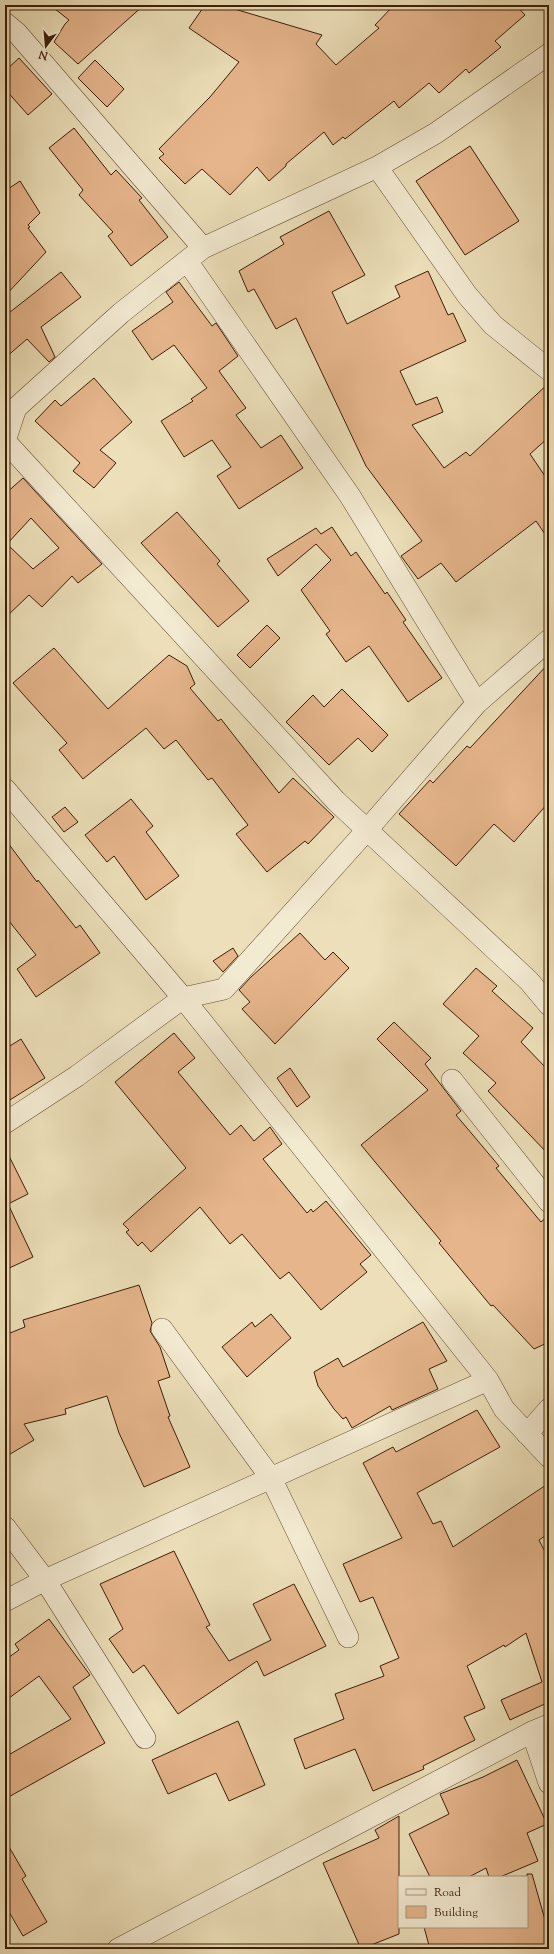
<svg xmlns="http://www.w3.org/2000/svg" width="554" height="1954" font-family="'Sorts Mill Goudy',serif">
<rect width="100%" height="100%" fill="#ecdfb9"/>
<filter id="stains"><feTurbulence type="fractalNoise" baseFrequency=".005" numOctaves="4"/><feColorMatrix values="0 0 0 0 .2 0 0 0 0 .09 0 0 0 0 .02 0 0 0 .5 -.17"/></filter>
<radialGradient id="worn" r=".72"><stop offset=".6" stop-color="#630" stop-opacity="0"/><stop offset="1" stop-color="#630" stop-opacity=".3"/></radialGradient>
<path fill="#e6b58c" stroke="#3c1e06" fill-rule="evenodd" d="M 50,5 L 144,5 L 78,64 L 54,42 L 65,24 L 69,20 Z
M 205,5 L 221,5 L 322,35 L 316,44 L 336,65 L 379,28 L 375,25 L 394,5 L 516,5 L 525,15 L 495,41 L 501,47 L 469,73 L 466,69 L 439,93 L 429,83 L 399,108 L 394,101 L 345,139 L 343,137 L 333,145 L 324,132 L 286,164 L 286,166 L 269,181 L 257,167 L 230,195 L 202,169 L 185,184 L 159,158 L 164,154 L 159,149 L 210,97 L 239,62 L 189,28 Z
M 19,58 L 52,94 L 28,115 L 5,89 L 5,71 Z
M 95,60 L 124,89 L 107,107 L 78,78 Z
M 74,128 L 111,175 L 116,170 L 142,198 L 139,200 L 168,237 L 131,266 L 108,236 L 113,232 L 79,195 L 83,190 L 49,148 Z
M 470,146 L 519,221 L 465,255 L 416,181 Z
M 20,181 L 40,213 L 28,225 L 30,227 L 28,228 L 46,252 L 5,296 L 5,191 Z
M 329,211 L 365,275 L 332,292 L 347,324 L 400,297 L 395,286 L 428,271 L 448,315 L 453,313 L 466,341 L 400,371 L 416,405 L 437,397 L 443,412 L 412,425 L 444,468 L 466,452 L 470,456 L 549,383 L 549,437 L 530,454 L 549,482 L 549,540 L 536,521 L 456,582 L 441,563 L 418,579 L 401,556 L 422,541 L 366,466 L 296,318 L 276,329 L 254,289 L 248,292 L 239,271 L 284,244 L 280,237 Z
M 61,272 L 81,297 L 41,327 L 55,357 L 49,362 L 27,339 L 5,358 L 5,316 Z
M 179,282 L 212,326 L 216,323 L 238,356 L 219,371 L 246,408 L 236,415 L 261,448 L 281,435 L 303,468 L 239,509 L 217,476 L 231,467 L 212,440 L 184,457 L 161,421 L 193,401 L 191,399 L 207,388 L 174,345 L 152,360 L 132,331 L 173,302 L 166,292 Z
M 94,378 L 132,422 L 100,450 L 116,463 L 94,488 L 73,471 L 80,463 L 35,421 L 55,400 L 61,406 Z
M 23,478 L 102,564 L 78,583 L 72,576 L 42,607 L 29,595 L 5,618 L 5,494 ZM 31,518 L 59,548 L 33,569 L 7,544 Z
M 177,512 L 220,561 L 217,564 L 249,601 L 218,627 L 141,543 Z
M 332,527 L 351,556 L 356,552 L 385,594 L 387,592 L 406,620 L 403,622 L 442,678 L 408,702 L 369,646 L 346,662 L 326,634 L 330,631 L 301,590 L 331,560 L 316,544 L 278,576 L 267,559 L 316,528 L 321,534 Z
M 267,625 L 280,638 L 250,668 L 237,655 Z
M 54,648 L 108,709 L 169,655 L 187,666 L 195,684 L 190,688 L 218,721 L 221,719 L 279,793 L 293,778 L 334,817 L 308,844 L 305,841 L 267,872 L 236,834 L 248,825 L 212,778 L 208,780 L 176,740 L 164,749 L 146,728 L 83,779 L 59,750 L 67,743 L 13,683 Z
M 549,663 L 549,802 L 514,842 L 494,824 L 456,866 L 399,814 L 430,780 L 433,783 L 467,746 L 470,748 Z
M 342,689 L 388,735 L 372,752 L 358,738 L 329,765 L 286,722 L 313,695 L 324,707 Z
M 131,799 L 153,826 L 146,832 L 179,876 L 146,900 L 114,856 L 107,862 L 85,835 Z
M 65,807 L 78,822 L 64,832 L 52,817 Z
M 5,839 L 37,882 L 38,880 L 76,928 L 80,925 L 100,953 L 36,997 L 17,969 L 36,955 L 5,916 Z
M 300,933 L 325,960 L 333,952 L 349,968 L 275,1044 L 242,1009 L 250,1002 L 239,990 L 251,977 Z
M 233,948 L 238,956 L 223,972 L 213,961 Z
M 476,968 L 497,986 L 492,991 L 533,1028 L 521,1042 L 549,1071 L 549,1155 L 488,1091 L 496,1083 L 463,1053 L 479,1036 L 443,1004 Z
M 394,1022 L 431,1058 L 425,1064 L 461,1111 L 456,1115 L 499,1166 L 496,1168 L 541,1222 L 549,1215 L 549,1342 L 534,1349 L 493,1305 L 491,1306 L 439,1243 L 441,1241 L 361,1145 L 428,1090 L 377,1039 Z
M 174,1033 L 195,1058 L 178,1072 L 230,1135 L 241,1125 L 254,1141 L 270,1127 L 282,1144 L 263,1159 L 307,1213 L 311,1209 L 313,1212 L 326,1201 L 371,1255 L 360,1264 L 367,1272 L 321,1310 L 289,1272 L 280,1279 L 242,1234 L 230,1244 L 200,1207 L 151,1252 L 142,1242 L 138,1246 L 126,1232 L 129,1230 L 123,1224 L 186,1168 L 115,1082 Z
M 21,1039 L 45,1078 L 5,1103 L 5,1049 Z
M 290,1068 L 310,1097 L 297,1107 L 277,1078 Z
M 5,1148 L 28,1194 L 8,1204 L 33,1257 L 5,1270 Z
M 139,1285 L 152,1323 L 150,1331 L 160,1347 L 170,1377 L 158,1381 L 170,1416 L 168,1417 L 190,1467 L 144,1487 L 119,1433 L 107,1396 L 65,1409 L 66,1414 L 24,1424 L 34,1440 L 5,1457 L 5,1335 L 25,1327 L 23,1320 Z
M 271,1314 L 291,1338 L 247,1377 L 222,1347 L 252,1322 L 255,1327 Z
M 423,1322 L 447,1361 L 429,1369 L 438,1389 L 392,1410 L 390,1406 L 352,1428 L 346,1417 L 343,1419 L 334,1409 L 318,1386 L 314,1372 L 338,1358 L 343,1367 Z
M 477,1410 L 500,1447 L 417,1493 L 433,1524 L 441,1521 L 453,1547 L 549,1483 L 549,1533 L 539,1540 L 549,1560 L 549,1702 L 510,1720 L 501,1700 L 542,1682 L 526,1633 L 505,1647 L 504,1645 L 467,1666 L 485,1708 L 464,1717 L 475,1740 L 423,1766 L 424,1769 L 373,1791 L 355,1749 L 305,1769 L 294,1739 L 344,1719 L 335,1694 L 384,1676 L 380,1666 L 399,1658 L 373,1597 L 360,1602 L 343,1564 L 402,1538 L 363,1463 L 393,1447 L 396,1452 Z
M 174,1551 L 210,1625 L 206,1627 L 229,1661 L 271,1640 L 253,1604 L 294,1584 L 326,1646 L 264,1676 L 257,1661 L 178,1714 L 144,1665 L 133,1673 L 109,1639 L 123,1629 L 100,1584 Z
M 49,1619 L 90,1675 L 73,1687 L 105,1743 L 5,1799 L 5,1757 L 71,1719 L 39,1676 L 5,1701 L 5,1660 L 19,1650 L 15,1644 Z
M 238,1721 L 265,1785 L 229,1801 L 216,1773 L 168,1794 L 152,1760 Z
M 517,1760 L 547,1824 L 527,1833 L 538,1861 L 500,1877 L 489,1877 L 486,1868 L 469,1877 L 430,1877 L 409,1834 L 449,1814 L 440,1794 L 483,1777 Z
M 399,1816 L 399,1934 L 361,1949 L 323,1863 L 379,1838 L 375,1830 Z
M 5,1840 L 26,1876 L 22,1879 L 47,1922 L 23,1936 L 5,1905 Z
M 527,1874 L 532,1874 L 549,1934 L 549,1949 L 430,1949 L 424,1927 L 527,1927 Z"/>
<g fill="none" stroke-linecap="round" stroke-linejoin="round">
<defs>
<path id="minor" d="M 5,23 L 17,33 L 203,248
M 377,167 L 467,295 L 493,325 L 549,370
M 187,261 L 350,496 L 477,703
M 5,441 L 336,801 L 529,981 L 549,1005
M 5,441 L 16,408 L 121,313 L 203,248 L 377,167 L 436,133 L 549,54
M 5,789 L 183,998 L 488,1380 L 504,1409 L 549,1457
M 452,1080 L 549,1202
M 5,1123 L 77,1076 L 183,998 L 224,989 L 367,830 L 477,703 L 549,640
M 162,1329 L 271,1478 L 348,1637
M 527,1434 L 549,1409
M 5,1527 L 45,1580 L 145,1738
M 5,1601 L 45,1580 L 488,1380
M 532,1732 L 549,1783
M 118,1949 L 532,1732 L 549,1725"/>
</defs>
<use href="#minor" stroke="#684e33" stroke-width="22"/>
<use href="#minor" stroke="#f3ead2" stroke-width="21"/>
</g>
<rect width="554" height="1954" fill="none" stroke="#ecdfb9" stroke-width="20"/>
<rect x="6" y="6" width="542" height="1942" fill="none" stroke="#3c1e06" stroke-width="2"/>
<rect x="10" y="10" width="534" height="1934" fill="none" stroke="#3c1e06"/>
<rect x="398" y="1876" width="130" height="52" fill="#f3ead2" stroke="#aa9880"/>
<rect x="406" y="1889" width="20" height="6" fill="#f3ead2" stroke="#aa9880"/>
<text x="434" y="1896" font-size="12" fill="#3c1e06">Road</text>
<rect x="406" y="1906" width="20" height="12" fill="#e6b58c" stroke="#aa9880"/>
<text x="434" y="1916" font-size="12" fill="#3c1e06">Building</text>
<g transform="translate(46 46) rotate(196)" stroke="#f3ead2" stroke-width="3" paint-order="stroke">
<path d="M0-3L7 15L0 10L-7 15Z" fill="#3c1e06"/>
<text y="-6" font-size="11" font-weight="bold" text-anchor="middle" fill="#3c1e06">N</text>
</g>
<rect width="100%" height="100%" filter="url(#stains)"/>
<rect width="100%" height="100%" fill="url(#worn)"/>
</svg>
